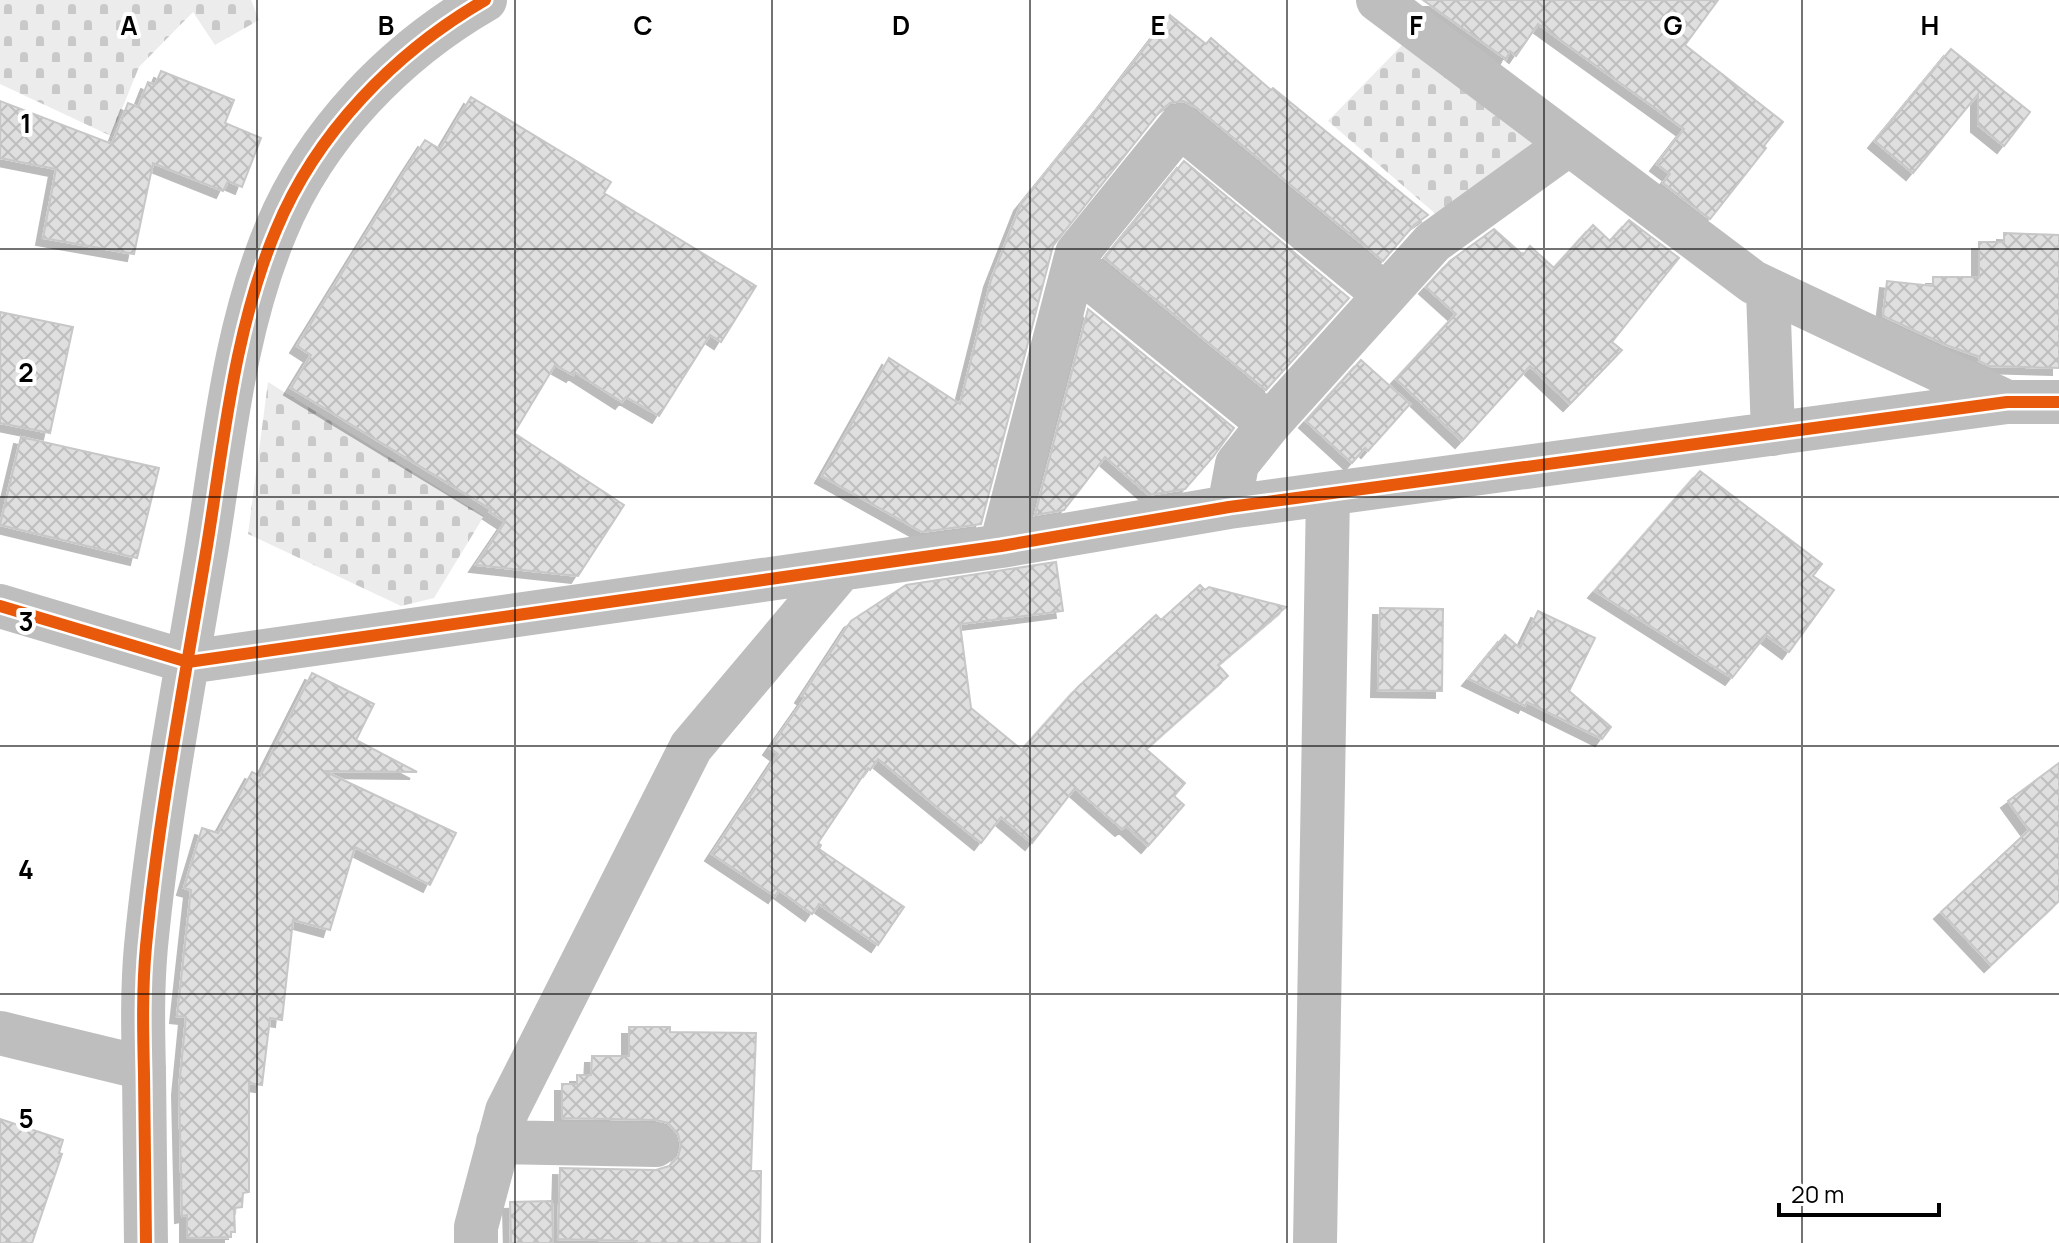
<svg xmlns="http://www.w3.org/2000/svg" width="2059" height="1243" font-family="Manrope,sans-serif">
<defs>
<pattern id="cemetery-stones" width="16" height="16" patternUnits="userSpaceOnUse" patternTransform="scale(2)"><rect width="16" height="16" fill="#ececec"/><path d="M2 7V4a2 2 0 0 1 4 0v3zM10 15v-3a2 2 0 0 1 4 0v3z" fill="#c9c9c9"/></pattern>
<pattern id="building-cross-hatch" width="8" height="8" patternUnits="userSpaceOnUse" patternTransform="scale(2)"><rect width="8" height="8" fill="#dfdfdf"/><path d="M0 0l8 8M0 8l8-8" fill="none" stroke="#bebebe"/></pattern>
<filter id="shadow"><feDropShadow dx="-7" dy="7" stdDeviation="0" flood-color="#0004"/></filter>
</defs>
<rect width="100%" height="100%" fill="#fff"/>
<path fill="url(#cemetery-stones)" d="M 0,0 L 251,0 L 259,20 L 215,45 L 193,12 L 139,67 L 111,136 L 0,84 Z
M 1410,37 L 1543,145 L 1445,222 L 1328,121 Z
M 268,382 L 484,516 L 434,598 L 401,606 L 248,534 Z"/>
<path fill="url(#building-cross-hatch)" stroke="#c7c7c7" stroke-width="2" filter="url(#shadow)" d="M 1423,0 L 1718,0 L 1685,45 L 1783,122 L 1764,146 L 1766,148 L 1710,219 L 1663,183 L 1670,174 L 1657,164 L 1684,129 L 1538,24 L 1516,56 L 1510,51 L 1506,59 Z
M 1170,15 L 1206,44 L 1211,38 L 1271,90 L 1273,88 L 1428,215 L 1414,225 L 1383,261 L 1196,107 L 1183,101 L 1170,103 L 1161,110 L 1053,246 L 981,524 L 922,532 L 822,476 L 889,358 L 960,404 L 991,280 L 1021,204 L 1101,105 Z
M 1951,49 L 2030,112 L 2004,146 L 1978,125 L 1978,94 L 1913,173 L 1875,141 Z
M 161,71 L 234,100 L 225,123 L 261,138 L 242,187 L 228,181 L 223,191 L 153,163 L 134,254 L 43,238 L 56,169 L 0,158 L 0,101 L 112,144 L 128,103 L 138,107 L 148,82 L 155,85 Z
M 471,97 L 611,182 L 604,193 L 756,286 L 721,342 L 710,335 L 659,416 L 626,397 L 622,402 L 575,372 L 573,375 L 555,365 L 514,433 L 624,505 L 578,576 L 476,565 L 505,522 L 490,512 L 492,510 L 291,388 L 311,355 L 297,346 L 405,171 L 425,140 L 440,149 Z
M 1184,161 L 1349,298 L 1266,390 L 1105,258 Z
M 1629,220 L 1679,258 L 1612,342 L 1622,350 L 1570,404 L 1530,366 L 1462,441 L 1396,379 L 1456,314 L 1426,287 L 1450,261 L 1494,229 L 1523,255 L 1530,246 L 1554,268 L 1593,225 L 1610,241 Z
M 2004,233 L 2059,235 L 2059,368 L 1989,366 L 1979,361 L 1980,357 L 1946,345 L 1883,316 L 1887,281 L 1933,286 L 1933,277 L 1979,277 L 1979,242 L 2004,242 Z
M 1088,309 L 1234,428 L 1213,457 L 1185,489 L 1149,495 L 1105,457 L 1064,510 L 1035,515 Z
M 0,312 L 73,327 L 50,433 L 0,423 Z
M 1361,360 L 1410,404 L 1368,451 L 1365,448 L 1352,463 L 1306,421 Z
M 21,437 L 159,468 L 137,558 L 0,525 Z
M 1700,471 L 1822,564 L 1813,576 L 1834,590 L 1789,652 L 1766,635 L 1732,678 L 1595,591 Z
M 1056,562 L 1063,611 L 960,624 L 971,708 L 1022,750 L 1078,687 L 1156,615 L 1161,620 L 1200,585 L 1205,590 L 1209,587 L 1286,607 L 1218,665 L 1228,676 L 1146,749 L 1185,783 L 1174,796 L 1184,805 L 1148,846 L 1126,826 L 1122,829 L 1075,788 L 1032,843 L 1001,817 L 981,843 L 878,759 L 870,770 L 868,768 L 818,843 L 821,845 L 819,849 L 904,907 L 878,945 L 819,904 L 812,914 L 779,890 L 775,896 L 712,854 L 778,754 L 770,748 L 805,698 L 802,696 L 851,621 L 906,585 Z
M 1380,608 L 1443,609 L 1442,691 L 1378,690 Z
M 1538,611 L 1595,638 L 1569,691 L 1611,727 L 1602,739 L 1527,702 L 1525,706 L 1469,679 L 1505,635 L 1520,648 Z
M 312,673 L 374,704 L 356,740 L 417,772 L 324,771 L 456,833 L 430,885 L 355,847 L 330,930 L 293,920 L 282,1020 L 270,1018 L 262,1085 L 249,1083 L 249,1192 L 243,1193 L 242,1207 L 234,1208 L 235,1232 L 231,1232 L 231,1237 L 187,1238 L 187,1215 L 182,1216 L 179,1088 L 186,1017 L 177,1016 L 191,890 L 184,888 L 202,828 L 218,833 L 252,772 L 260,776 Z
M 2059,763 L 2059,901 L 1991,965 L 1941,912 L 2029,830 L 2008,801 Z
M 629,1027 L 670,1027 L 670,1032 L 756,1033 L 751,1171 L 761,1171 L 760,1243 L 637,1243 L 637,1241 L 558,1239 L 560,1168 L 656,1170 L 669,1166 L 678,1157 L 681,1146 L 678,1134 L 668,1123 L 656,1120 L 562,1118 L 562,1084 L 577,1084 L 577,1075 L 591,1075 L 592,1056 L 629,1056 Z
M 0,1119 L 63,1140 L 59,1153 L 62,1154 L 32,1243 L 0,1243 Z
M 552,1201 L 553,1243 L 511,1243 L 510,1202 Z"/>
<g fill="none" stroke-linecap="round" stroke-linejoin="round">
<path stroke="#bebebe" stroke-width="44" d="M 1378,0 L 1753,282 L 2007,402
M 1075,266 L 1269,424
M 1768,290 L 1773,434
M 1229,507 L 1237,464 L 1269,424 L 1433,242 L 1569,144
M 1001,546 L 1077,253 L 1180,126 L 1385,295
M 0,606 L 188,662 L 1001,546 L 1229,507 L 2007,402 L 2059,402
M 0,1033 L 144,1068
M 498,1142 L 656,1145
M 146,1243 C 145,1187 145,1131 144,1074 C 143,1032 142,989 146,946 C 159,812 185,679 207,546 C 224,441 234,330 276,230 C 316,133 395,52 485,0
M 476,1243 L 476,1227 L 507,1111 L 691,747 L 841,569
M 1315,1243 L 1328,494"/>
<defs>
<path id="cycleway" d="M 0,606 L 188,662 L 1001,546 L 1229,507 L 2007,402 L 2059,402
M 146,1243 C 145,1187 145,1131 144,1074 C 143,1032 142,989 146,946 C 159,812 185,679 207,546 C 224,441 234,330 276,230 C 316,133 395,52 485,0"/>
</defs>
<use href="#cycleway" stroke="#fff" stroke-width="17"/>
<use href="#cycleway" stroke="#e8590c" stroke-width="12"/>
</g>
<path fill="none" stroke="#000" stroke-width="2" stroke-opacity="0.55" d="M 257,0 L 257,1243M 515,0 L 515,1243M 772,0 L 772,1243M 1030,0 L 1030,1243M 1287,0 L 1287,1243M 1544,0 L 1544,1243M 1802,0 L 1802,1243M 0,249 L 2059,249M 0,497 L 2059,497M 0,746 L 2059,746M 0,994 L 2059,994"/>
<g font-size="26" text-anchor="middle" font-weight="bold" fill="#000" stroke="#fff" stroke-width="8" stroke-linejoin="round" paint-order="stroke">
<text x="129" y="35">A</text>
<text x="386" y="35">B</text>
<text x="643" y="35">C</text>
<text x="901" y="35">D</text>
<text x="1158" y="35">E</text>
<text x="1416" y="35">F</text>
<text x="1673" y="35">G</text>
<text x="1930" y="35">H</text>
<text x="26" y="133">1</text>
<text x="26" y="382">2</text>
<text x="26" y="631">3</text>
<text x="26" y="879">4</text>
<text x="26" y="1128">5</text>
</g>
<path d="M1779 1203v12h160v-12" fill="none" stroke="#000000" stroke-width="4"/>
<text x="1791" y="1203" font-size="24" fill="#000000" stroke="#ffffff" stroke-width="6" paint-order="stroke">20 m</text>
</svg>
